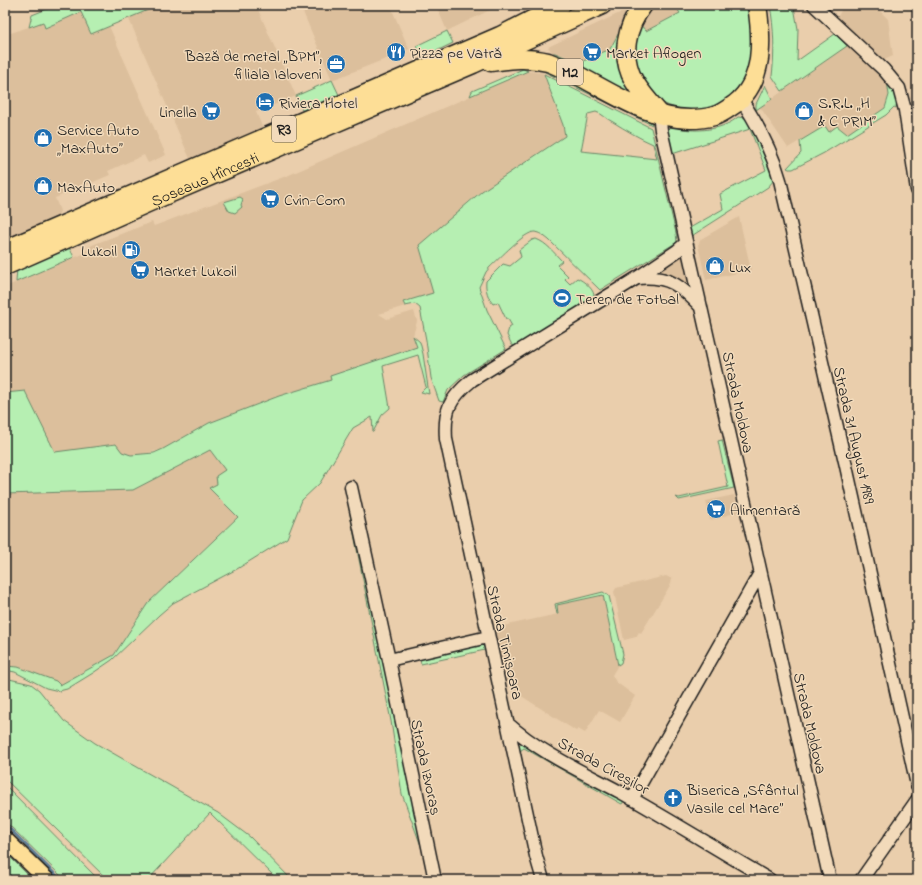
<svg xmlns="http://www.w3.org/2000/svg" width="922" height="885" font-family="'Indie Flower',sans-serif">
<rect width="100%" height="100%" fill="#eaceac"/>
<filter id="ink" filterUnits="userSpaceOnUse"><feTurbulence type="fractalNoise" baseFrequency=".025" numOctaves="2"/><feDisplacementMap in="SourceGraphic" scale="8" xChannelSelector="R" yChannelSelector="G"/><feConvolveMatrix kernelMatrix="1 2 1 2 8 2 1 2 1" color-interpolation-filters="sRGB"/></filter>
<g filter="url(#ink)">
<path fill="#dcbf9c" d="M 160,5 L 256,5 L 296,96 L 256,112 L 263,129 L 191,161 L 128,17 Z
M 300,5 L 390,5 L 409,49 L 388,58 L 332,80 Z
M 436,5 L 493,5 L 490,10 L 447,31 Z
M 648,5 L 674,5 L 680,13 L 646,31 L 637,21 Z
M 861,5 L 874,5 L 888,19 L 893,56 L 882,61 L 837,19 L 842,8 Z
M 626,10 L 630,12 L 610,49 L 599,54 L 579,63 L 559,54 L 553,53 L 548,47 Z
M 81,12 L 91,34 L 109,26 L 166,155 L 148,163 L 144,155 L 108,171 L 110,175 L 55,198 L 60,211 L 56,220 L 5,241 L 5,35 L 43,22 L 46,27 Z
M 850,44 L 887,81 L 889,95 L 885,108 L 847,134 L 837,126 L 815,140 L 811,134 L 788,148 L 760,107 Z
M 528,71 L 543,73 L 563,125 L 565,136 L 482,191 L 467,203 L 433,294 L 403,301 L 405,306 L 379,314 L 387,319 L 414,311 L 417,321 L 413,336 L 417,347 L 330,376 L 332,380 L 279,396 L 209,423 L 163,449 L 140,455 L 131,455 L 122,452 L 55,452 L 25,391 L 5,393 L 5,287 L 83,254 L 92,245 L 152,222 L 154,226 L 289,175 Z
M 739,217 L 751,270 L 706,280 L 698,245 L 701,239 Z
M 682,255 L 684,255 L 690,288 L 680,280 L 656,272 L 657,270 Z
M 210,450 L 226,470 L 217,484 L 209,488 L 238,517 L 148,603 L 114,655 L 60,685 L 18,667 L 5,666 L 5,494 L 133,490 Z
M 734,495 L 738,512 L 710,520 L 706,501 Z
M 666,576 L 672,579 L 671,584 L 641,633 L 639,632 L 636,637 L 624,640 L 614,592 L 616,588 Z
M 603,595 L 618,665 L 612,675 L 616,682 L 635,696 L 620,722 L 599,710 L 585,733 L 578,729 L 576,731 L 523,697 L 506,681 L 494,628 L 558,614 L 557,605 Z"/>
<path fill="#b6efb2" stroke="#698667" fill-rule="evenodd" d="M 52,5 L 160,5 L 91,34 L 81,12 L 45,28 L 43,22 L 29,27 L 32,15 L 52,7 Z
M 674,5 L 751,5 C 752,32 756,68 738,91 C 719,114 676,116 654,97 C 646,91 643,80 639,71 C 636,66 632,59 631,54 C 631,44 635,31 637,21 L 646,31 L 680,13 Z
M 770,5 L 806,5 L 794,7 L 798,29 L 797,61 L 835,34 L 847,46 L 782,91 L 772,76 C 775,52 774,28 770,5 Z
M 630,12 L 635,97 L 551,56 L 553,53 L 555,53 L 579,63 L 610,49 Z
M 447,31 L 453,43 L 422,58 L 416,46 Z
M 543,66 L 650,119 L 654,123 L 651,122 L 652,125 L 545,72 Z
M 523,69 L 528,71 L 470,96 L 472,91 Z
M 544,74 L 651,128 L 676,233 L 677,242 L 600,290 L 549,240 C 545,237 541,233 535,232 C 525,231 499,259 490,267 L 486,272 L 479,287 L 487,310 L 506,349 L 464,375 L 448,390 L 443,402 L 439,401 L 431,378 L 426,340 L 420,308 L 415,304 L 405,306 L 403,302 L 433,293 L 419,245 L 482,191 L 565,136 L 563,125 ZM 596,112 C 603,114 606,119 613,122 C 626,130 639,138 653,144 L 657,159 L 581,151 L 588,114 Z
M 332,80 L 340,97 L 303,112 L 296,96 Z
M 887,81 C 893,89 898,97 896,108 L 894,107 L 886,115 L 824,153 L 793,169 L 789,169 L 787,168 L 801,153 L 800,141 L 825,126 L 829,132 L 837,126 L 847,134 L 885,108 L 889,95 Z
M 765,85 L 772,99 L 756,110 L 756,104 Z
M 738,117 L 747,118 L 767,155 L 774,180 L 768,187 L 690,237 L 688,229 L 723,209 L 720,194 L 766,170 L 750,129 L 672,154 L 666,131 L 671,126 C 675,126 679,128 683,129 C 701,132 724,129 738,117 Z
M 240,197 L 243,199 L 241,205 L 242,207 L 235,213 L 229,211 L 224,202 Z
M 536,239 C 547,243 554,253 562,261 L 557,265 L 568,276 L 565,279 L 570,284 L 577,278 C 584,281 596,290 594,299 L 516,346 L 512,345 L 507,335 L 509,328 L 512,326 L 508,319 L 506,319 L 498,302 L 493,304 C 488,298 485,289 486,281 L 503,264 L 510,266 L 521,257 L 519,250 L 532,240 Z
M 64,247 L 70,249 L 74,257 L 16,282 L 17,268 Z
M 413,336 L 420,342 L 423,354 L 429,394 L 421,392 L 426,387 L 418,355 L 383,366 L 390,408 L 382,415 L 373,432 L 372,417 L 353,428 L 320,483 L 302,500 L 287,538 L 237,569 L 173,603 L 159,615 L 112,660 L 93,673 L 67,689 L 59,691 L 46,688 L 15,672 L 5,670 L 5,666 L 18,667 L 56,681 L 60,685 L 114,655 L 148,603 L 238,517 L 209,488 L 217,484 L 216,476 L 225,470 L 210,450 L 133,490 L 5,494 L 5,393 L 25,391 L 55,452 L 116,444 L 122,452 L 131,455 L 154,453 L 163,449 L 209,423 L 279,396 L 331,380 L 330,376 L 417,347 Z
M 722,440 L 734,488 L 679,500 L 676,497 L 679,498 L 728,487 L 718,441 Z
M 350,496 L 429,880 L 421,846 L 402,794 L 391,721 L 347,499 Z
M 603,592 L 609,596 L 623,654 L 621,663 L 618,665 L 603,595 L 557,605 L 558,614 L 557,614 L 555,604 Z
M 483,644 L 485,650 L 421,664 L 419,656 Z
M 5,678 L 31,684 L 39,690 L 64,721 L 95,743 L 218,813 L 250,837 L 292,880 L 278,880 L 210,813 L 148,880 L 108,880 L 5,779 Z
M 522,743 L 525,744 L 624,801 L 622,804 L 620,803 L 524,748 L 520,751 L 535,821 L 532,814 L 517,748 Z
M 5,785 L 99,880 L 65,880 L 5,821 Z
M 5,852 L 33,880 L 9,880 L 5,876 Z"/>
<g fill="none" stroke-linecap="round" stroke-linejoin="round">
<path stroke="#608098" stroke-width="2.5" d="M 5,824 L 61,880"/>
<defs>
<path id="minor" d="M 814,5 L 884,70 L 899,88 L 905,110 L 917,190
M 741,99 C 758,125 772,151 780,180 L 846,466 L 917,785
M 659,114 L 661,130 L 830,880
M 638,278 C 669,275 681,286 701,307
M 351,487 L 389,660 L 435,880
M 389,660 L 488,637
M 507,723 C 540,753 583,772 622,793 C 672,821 720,851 770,880
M 632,799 L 760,573
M 543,880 L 536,856 L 446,439 C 444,410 449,399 472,380 L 637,278 L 677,251 L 686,243
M 861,880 L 917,800"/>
<path id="major" d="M 5,839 L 47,880"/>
<g id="highway">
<path d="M 643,5 C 626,27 620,56 634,81 C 641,93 650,103 659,113"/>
<path d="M 491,62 C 510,59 528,57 548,62 C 559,66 570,72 581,77 C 615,95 651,119 690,119 C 698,119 707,118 714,116 C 722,114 729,108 735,104 C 765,81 762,37 757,5"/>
<path d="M 5,250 L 500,36 L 561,5"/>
<path id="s1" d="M 5,266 L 152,201 L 473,64 L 602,5"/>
</g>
</defs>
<use href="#minor" stroke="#1c1c1c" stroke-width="15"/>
<use href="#major" stroke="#1c1c1c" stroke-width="18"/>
<use href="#highway" stroke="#1c1c1c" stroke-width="21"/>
<use href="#minor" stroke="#f2daba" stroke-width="12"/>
<use href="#major" stroke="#fdde96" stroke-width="15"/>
<use href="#highway" stroke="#fdde96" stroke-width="18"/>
</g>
</g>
<defs>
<symbol id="restaurant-disc" viewBox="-11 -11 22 22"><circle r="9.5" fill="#1f6fb2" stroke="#f2daba"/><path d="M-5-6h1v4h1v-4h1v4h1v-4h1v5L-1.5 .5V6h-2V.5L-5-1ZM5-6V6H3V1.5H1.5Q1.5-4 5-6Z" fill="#fff"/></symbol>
<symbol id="supermarket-disc" viewBox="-11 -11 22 22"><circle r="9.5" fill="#1f6fb2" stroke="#f2daba"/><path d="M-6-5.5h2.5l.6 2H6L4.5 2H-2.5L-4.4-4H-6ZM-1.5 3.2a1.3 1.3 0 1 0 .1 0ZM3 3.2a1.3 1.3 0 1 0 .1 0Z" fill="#fff"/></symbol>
<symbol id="office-disc" viewBox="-11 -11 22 22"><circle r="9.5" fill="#1f6fb2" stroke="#f2daba"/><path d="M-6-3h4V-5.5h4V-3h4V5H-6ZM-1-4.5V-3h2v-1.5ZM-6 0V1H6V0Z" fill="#fff"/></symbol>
<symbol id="hotel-disc" viewBox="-11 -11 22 22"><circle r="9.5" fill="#1f6fb2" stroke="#f2daba"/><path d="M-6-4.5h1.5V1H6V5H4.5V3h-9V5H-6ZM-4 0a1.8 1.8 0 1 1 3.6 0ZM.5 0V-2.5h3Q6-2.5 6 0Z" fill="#fff"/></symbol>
<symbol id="shop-disc" viewBox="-11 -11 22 22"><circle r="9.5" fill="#1f6fb2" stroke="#f2daba"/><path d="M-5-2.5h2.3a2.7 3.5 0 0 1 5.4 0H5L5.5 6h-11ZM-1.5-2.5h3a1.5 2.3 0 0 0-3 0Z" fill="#fff"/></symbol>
<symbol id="fuel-disc" viewBox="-11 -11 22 22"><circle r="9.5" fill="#1f6fb2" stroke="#f2daba"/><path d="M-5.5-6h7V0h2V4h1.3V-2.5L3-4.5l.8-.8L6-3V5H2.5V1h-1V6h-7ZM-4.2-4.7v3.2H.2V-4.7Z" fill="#fff"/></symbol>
<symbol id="stadium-disc" viewBox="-11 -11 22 22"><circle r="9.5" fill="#1f6fb2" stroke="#f2daba"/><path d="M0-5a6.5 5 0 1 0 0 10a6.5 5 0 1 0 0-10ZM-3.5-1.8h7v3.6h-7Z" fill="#fff"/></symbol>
<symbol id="church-disc" viewBox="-11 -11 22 22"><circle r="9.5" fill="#1f6fb2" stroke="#f2daba"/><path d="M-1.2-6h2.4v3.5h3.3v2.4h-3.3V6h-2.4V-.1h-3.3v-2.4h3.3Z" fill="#fff"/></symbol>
</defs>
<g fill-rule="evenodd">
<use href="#restaurant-disc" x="385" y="41" width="22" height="22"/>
<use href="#supermarket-disc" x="581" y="41" width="22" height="22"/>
<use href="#office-disc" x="325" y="53" width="22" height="22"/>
<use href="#hotel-disc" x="254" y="91" width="22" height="22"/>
<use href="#supermarket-disc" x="200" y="100" width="22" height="22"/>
<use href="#shop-disc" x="793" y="100" width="22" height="22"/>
<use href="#shop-disc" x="32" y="127" width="22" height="22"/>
<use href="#shop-disc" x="32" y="175" width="22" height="22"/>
<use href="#supermarket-disc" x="259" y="188" width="22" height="22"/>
<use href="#fuel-disc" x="120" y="239" width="22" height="22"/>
<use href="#shop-disc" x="704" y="255" width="22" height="22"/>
<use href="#supermarket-disc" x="129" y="259" width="22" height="22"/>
<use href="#stadium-disc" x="551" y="287" width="22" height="22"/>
<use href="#supermarket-disc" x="705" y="498" width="22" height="22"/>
<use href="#church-disc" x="662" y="787" width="22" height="22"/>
</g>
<g text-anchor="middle" stroke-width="3" stroke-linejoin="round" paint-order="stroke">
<g fill="#f2daba" stroke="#5c554b" stroke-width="1">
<rect x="557" y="59" width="26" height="26" rx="3"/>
<rect x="272" y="116" width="24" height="26" rx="3"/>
</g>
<g font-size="15" font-weight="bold" fill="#1c1c1c">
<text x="570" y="77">M2</text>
<text x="284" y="134">R3</text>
</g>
<g font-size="16" fill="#1c1c1c" stroke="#f2daba" text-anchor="start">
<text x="410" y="58">Pizza pe Vatră</text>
<text x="606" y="58">Market Aflogen</text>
<text x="322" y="61" text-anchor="end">Bază de metal „BPM”,<tspan x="322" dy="18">filiala Ialoveni</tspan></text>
<text x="279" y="108">Riviera Hotel</text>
<text x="818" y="108">S.R.L. „H<tspan x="818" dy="18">&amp; C PRIM”</tspan></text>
<text x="197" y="117" text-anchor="end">Linella</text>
<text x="57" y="135">Service Auto<tspan x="57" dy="18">„MaxAuto”</tspan></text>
<text x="57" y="192">MaxAuto</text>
<text x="284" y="205">Cvin-Com</text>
<text x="117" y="256" text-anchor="end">Lukoil</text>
<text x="729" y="272">Lux</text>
<text x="154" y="276">Market Lukoil</text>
<text x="576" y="304">Teren de Fotbal</text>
<text x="730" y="515">Alimentară</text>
<text x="687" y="795">Biserica „Sfântul<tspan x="687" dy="18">Vasile cel Mare”</tspan></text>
</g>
<g font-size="16" fill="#1c1c1c" stroke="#f2daba">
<text dy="6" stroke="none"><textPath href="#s1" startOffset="218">Șoseaua Hîncești</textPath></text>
<text transform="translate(739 402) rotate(78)" y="6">Strada Moldova</text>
<text transform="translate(855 435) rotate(77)" y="6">Strada 31 August 1989</text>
<text transform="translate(506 642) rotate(77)" y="6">Strada Timișoara</text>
<text transform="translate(811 723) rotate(77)" y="6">Strada Moldova</text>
<text transform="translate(604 765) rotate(29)" y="6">Strada Cireșilor</text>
<text transform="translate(427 767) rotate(78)" y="6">Strada Izvoraș</text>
</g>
</g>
<rect width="922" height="885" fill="none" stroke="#f2daba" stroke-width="20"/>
<rect x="10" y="10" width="902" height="865" fill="none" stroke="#1c1c1c" stroke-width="1.5" filter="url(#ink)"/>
</svg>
